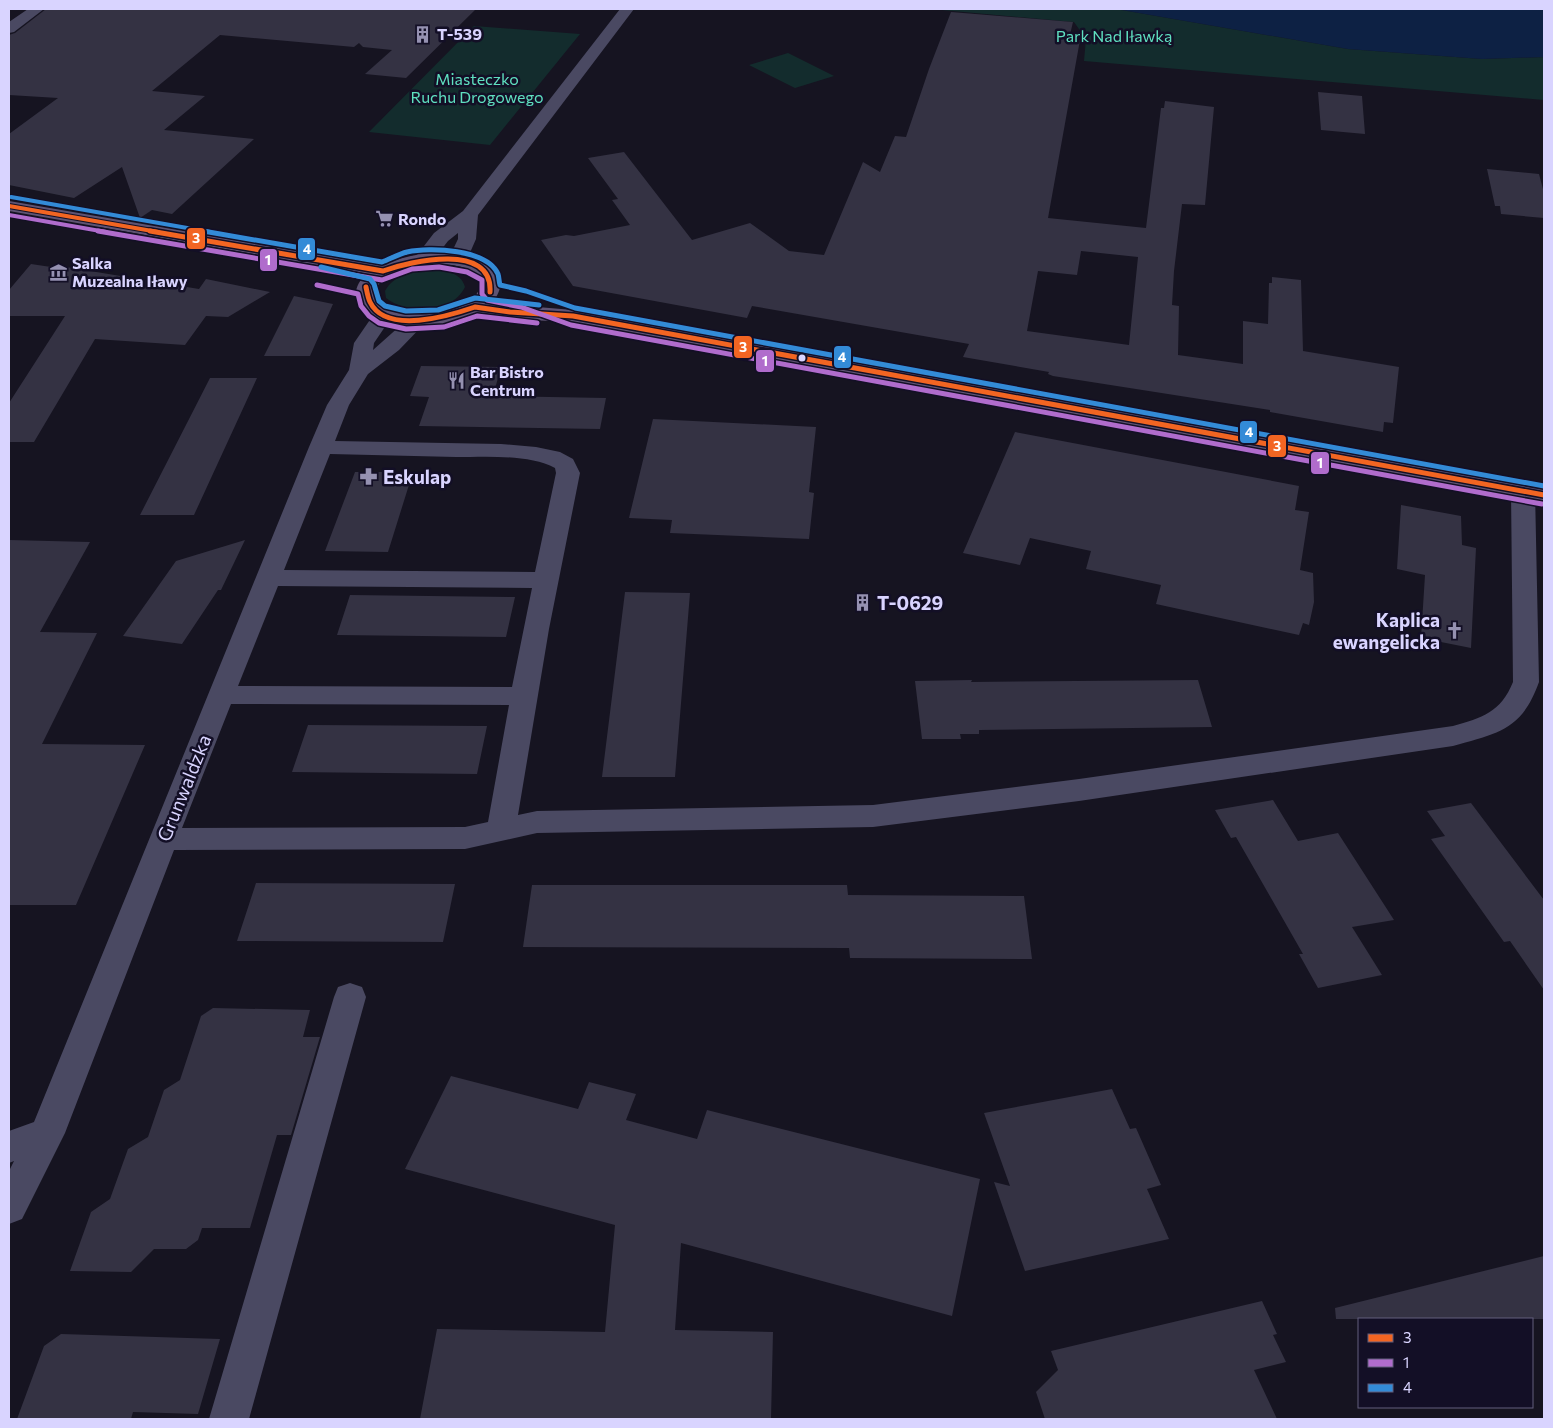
<svg xmlns="http://www.w3.org/2000/svg" width="1553" height="1428" font-family="Commissioner,sans-serif">
<rect width="100%" height="100%" fill="#161421"/>
<path fill="#132c2d" d="M 931,9 L 1116,9 L 1348,49 L 1482,59 L 1544,57 L 1544,100 L 1084,61 L 1086,39 L 1074,22 Z
M 474,26 L 580,34 L 490,145 L 369,132 Z
M 788,53 L 834,76 L 795,88 L 749,65 Z
M 428,270 C 443,271 461,271 465,287 C 452,314 407,315 386,298 L 385,291 C 394,275 411,272 428,270 Z"/>
<path fill="#0d2144" d="M 1116,9 L 1544,9 L 1544,57 L 1482,59 L 1348,49 Z"/>
<path fill="#343243" fill-rule="evenodd" d="M 46,9 L 476,9 L 406,78 L 365,74 L 392,50 L 363,47 L 359,43 L 354,47 L 220,35 L 152,91 L 205,96 L 164,130 L 254,139 L 172,214 L 152,210 L 140,218 L 122,167 L 74,198 L 9,185 L 9,134 L 58,98 L 9,95 L 9,35 L 15,33 Z
M 951,12 L 1073,22 L 1069,39 L 1080,40 L 1048,218 L 1146,228 L 1161,108 L 1164,108 L 1165,101 L 1214,107 L 1205,205 L 1182,204 L 1174,271 L 1172,305 L 1179,306 L 1178,355 L 1243,364 L 1243,321 L 1268,324 L 1269,283 L 1272,283 L 1272,277 L 1301,280 L 1303,351 L 1399,367 L 1393,423 L 1384,422 L 1383,432 L 1270,412 L 1270,410 L 1053,376 L 1048,374 L 1049,372 L 963,357 L 969,344 L 752,306 L 747,318 L 573,286 L 541,240 L 566,235 L 574,236 L 630,225 L 612,200 L 618,199 L 588,158 L 624,152 L 692,240 L 750,223 L 789,251 L 824,255 L 863,162 L 880,172 L 895,136 L 906,137 L 929,69 ZM 1081,251 L 1138,257 L 1129,345 L 1027,331 L 1038,271 L 1077,275 Z
M 1318,92 L 1362,96 L 1365,134 L 1321,130 Z
M 1487,169 L 1539,174 L 1544,193 L 1544,218 L 1501,214 L 1500,206 L 1495,206 Z
M 31,264 L 51,267 L 54,265 L 199,289 L 206,279 L 270,292 L 228,317 L 206,316 L 185,345 L 95,339 L 34,442 L 9,442 L 9,403 L 65,316 L 9,316 L 9,290 Z
M 294,296 L 333,304 L 310,356 L 264,356 Z
M 421,366 L 501,367 L 493,396 L 606,398 L 600,429 L 419,426 L 429,397 L 410,396 Z
M 210,378 L 257,378 L 194,515 L 140,515 Z
M 653,419 L 816,427 L 809,492 L 814,493 L 809,539 L 670,533 L 672,520 L 629,518 Z
M 1015,432 L 1299,486 L 1295,510 L 1309,512 L 1300,570 L 1313,573 L 1314,602 L 1309,625 L 1303,623 L 1299,635 L 1156,604 L 1161,585 L 1086,569 L 1091,551 L 1030,538 L 1020,565 L 963,553 Z
M 355,472 L 413,472 L 388,552 L 325,551 Z
M 1401,505 L 1461,516 L 1462,545 L 1476,548 L 1471,648 L 1421,638 L 1425,575 L 1397,569 Z
M 9,540 L 90,542 L 40,632 L 97,633 L 42,744 L 145,745 L 76,905 L 9,905 Z
M 245,540 L 221,590 L 218,590 L 182,644 L 123,636 L 176,561 Z
M 625,592 L 690,593 L 675,777 L 602,777 Z
M 350,595 L 515,597 L 506,637 L 337,635 Z
M 972,680 L 971,682 L 1198,680 L 1212,727 L 979,730 L 979,734 L 960,734 L 961,739 L 922,739 L 915,681 Z
M 308,725 L 487,726 L 477,774 L 292,772 Z
M 1273,800 L 1298,841 L 1338,833 L 1394,920 L 1352,927 L 1382,975 L 1318,988 L 1299,954 L 1303,954 L 1236,837 L 1231,838 L 1215,810 Z
M 1471,803 L 1544,900 L 1544,990 L 1510,941 L 1504,942 L 1431,839 L 1445,836 L 1427,811 Z
M 256,883 L 455,884 L 443,942 L 237,941 Z
M 532,885 L 847,885 L 848,895 L 1024,896 L 1032,959 L 850,958 L 849,948 L 523,947 Z
M 213,1008 L 310,1010 L 303,1037 L 320,1037 L 291,1135 L 277,1135 L 250,1228 L 202,1228 L 198,1240 L 186,1249 L 154,1249 L 131,1272 L 70,1271 L 91,1212 L 110,1199 L 128,1149 L 148,1137 L 164,1090 L 180,1080 L 201,1016 Z
M 451,1076 L 578,1109 L 589,1082 L 636,1094 L 626,1120 L 697,1139 L 707,1110 L 980,1179 L 952,1316 L 681,1243 L 675,1330 L 773,1332 L 771,1419 L 420,1419 L 437,1329 L 605,1332 L 615,1225 L 405,1169 Z
M 1112,1089 L 1130,1129 L 1136,1128 L 1161,1185 L 1147,1189 L 1169,1239 L 1025,1271 L 994,1182 L 1010,1186 L 984,1113 Z
M 1544,1256 L 1544,1319 L 1336,1319 L 1335,1308 Z
M 1262,1301 L 1277,1334 L 1273,1335 L 1286,1362 L 1254,1370 L 1277,1419 L 1045,1419 L 1036,1392 L 1058,1370 L 1051,1351 Z
M 61,1334 L 220,1339 L 198,1414 L 133,1412 L 131,1419 L 17,1419 L 44,1346 Z"/>
<g fill="none" stroke-linecap="round" stroke-linejoin="round">
<path fill="#4a4962" fill-rule="evenodd" d="M 28,9 L 44,9 L 14,32 L 9,33 L 9,22 Z
M 620,9 L 634,9 L 478,215 L 476,239 L 465,264 L 458,266 L 451,264 L 448,260 L 458,239 L 458,233 L 448,241 L 431,263 L 424,265 L 417,263 L 414,259 L 434,233 L 463,211 Z
M 383,309 L 390,311 L 393,315 L 374,343 L 373,350 L 410,317 L 417,315 L 424,317 L 427,321 L 399,350 L 368,374 L 349,405 L 335,441 L 501,444 L 536,447 L 560,452 L 573,459 L 580,473 L 549,629 L 518,815 L 537,811 L 873,805 L 1079,779 L 1453,726 C 1482,718 1501,712 1513,682 L 1511,491 L 1515,486 L 1523,484 L 1531,486 L 1535,491 L 1539,682 C 1522,730 1498,733 1453,746 L 1079,801 L 873,827 L 537,833 L 465,849 L 174,850 L 65,1133 L 22,1219 L 9,1224 L 9,1171 L 14,1161 L 9,1163 L 9,1131 L 34,1122 L 309,447 L 327,405 L 349,370 L 354,343 L 376,311 ZM 330,454 C 372,455 414,456 456,457 C 486,457 529,454 555,468 L 556,473 L 535,572 L 284,570 ZM 278,586 L 532,588 L 512,687 L 238,686 ZM 231,704 L 509,705 L 488,822 L 465,827 L 182,828 Z
M 350,983 L 362,987 L 366,997 L 249,1419 L 209,1419 L 334,997 L 338,987 Z"/>
<path fill="#5e5373" fill-rule="evenodd" d="M 9,201 L 382,265 C 399,258 420,253 439,252 C 467,251 521,267 492,303 L 573,310 L 1544,488 L 1544,502 L 573,322 C 551,321 529,320 508,318 C 499,317 486,312 477,313 C 468,315 455,322 444,324 C 421,329 367,328 357,301 C 353,291 359,281 366,274 L 9,211 ZM 441,264 C 455,265 474,267 481,280 C 481,318 400,323 377,302 C 366,271 421,266 441,264 Z"/>
<defs>
<path id="bus-1-far1" d="M 9,206 L 158,232"/>
<path id="bus-1" d="M 150,231 L 383,271
M 383,271 C 411,261 493,242 490,292
M 366,287 C 367,292 368,298 370,302 C 386,335 449,316 475,307
M 475,307 L 510,312 L 573,316 L 1544,495"/>
<path id="bus-2-far1" d="M 9,215 L 106,232"/>
<path id="bus-2" d="M 98,231 L 382,280 L 412,269 L 439,267 L 467,272 L 482,280 L 482,294 L 487,300 L 521,307 L 571,325 L 1542,504
M 317,285 L 358,294 L 361,306 L 369,316 L 379,323 L 406,329 L 444,327 L 477,316 L 537,323"/>
<path id="bus-3-far1" d="M 11,197 L 210,232"/>
<path id="bus-3" d="M 203,231 L 382,262 C 390,259 399,254 407,252 C 430,247 487,249 498,274 C 499,277 499,282 500,285 L 526,291 L 575,308 L 1544,486
M 321,267 L 370,279 L 374,284 L 379,301 L 385,306 L 406,311 L 438,310 L 475,298 L 539,305"/>
</defs>
<use href="#bus-1-far1" stroke="#130f26" stroke-width="6"/>
<use href="#bus-1" stroke="#130f26" stroke-width="8"/>
<use href="#bus-2-far1" stroke="#130f26" stroke-width="6"/>
<use href="#bus-2" stroke="#130f26" stroke-width="8"/>
<use href="#bus-3-far1" stroke="#130f26" stroke-width="6"/>
<use href="#bus-3" stroke="#130f26" stroke-width="8"/>
<use href="#bus-1-far1" stroke="#f26522" stroke-width="4"/>
<use href="#bus-1" stroke="#f26522" stroke-width="5"/>
<use href="#bus-2-far1" stroke="#b06ccc" stroke-width="4"/>
<use href="#bus-2" stroke="#b06ccc" stroke-width="5"/>
<use href="#bus-3-far1" stroke="#338bd7" stroke-width="4"/>
<use href="#bus-3" stroke="#338bd7" stroke-width="5"/>
</g>
<defs>
<symbol id="building-bare" viewBox="-9 -9 18 18"><path d="M-4-6H4V6H1V3H-1V6H-4ZM-2.5-4.3h1.7v1.8h-1.7ZM.8-4.3h1.7v1.8H.8ZM-2.5-1h1.7V.8h-1.7ZM.8-1h1.7V.8H.8Z" fill="#9591b1" stroke="#130f26" stroke-width="2.5" paint-order="stroke"/></symbol>
<symbol id="supermarket-bare" viewBox="-9 -9 18 18"><path d="M-6-5.5h2.5l.6 2H6L4.5 2H-2.5L-4.4-4H-6ZM-1.5 3.2a1.3 1.3 0 1 0 .1 0ZM3 3.2a1.3 1.3 0 1 0 .1 0Z" fill="#9591b1" stroke="#130f26" stroke-width="2.5" paint-order="stroke"/></symbol>
<symbol id="museum-bare" viewBox="-9 -9 18 18"><path d="M0-6L6-3V-2H-6V-3ZM-5-1h2V3h-2ZM-1-1h2V3h-2ZM3-1h2V3H3ZM-6 4H6V6H-6Z" fill="#9591b1" stroke="#130f26" stroke-width="2.5" paint-order="stroke"/></symbol>
<symbol id="restaurant-bare" viewBox="-9 -9 18 18"><path d="M-5-6h1v4h1v-4h1v4h1v-4h1v5L-1.5 .5V6h-2V.5L-5-1ZM5-6V6H3V1.5H1.5Q1.5-4 5-6Z" fill="#9591b1" stroke="#130f26" stroke-width="2.5" paint-order="stroke"/></symbol>
<symbol id="pharmacy-bare" viewBox="-9 -9 18 18"><path d="M-2-6h4v4h4v4h-4v4h-4v-4h-4v-4h4Z" fill="#9591b1" stroke="#130f26" stroke-width="2.5" paint-order="stroke"/></symbol>
<symbol id="church-bare" viewBox="-9 -9 18 18"><path d="M-1.2-6h2.4v3.5h3.3v2.4h-3.3V6h-2.4V-.1h-3.3v-2.4h3.3Z" fill="#9591b1" stroke="#130f26" stroke-width="2.5" paint-order="stroke"/></symbol>
</defs>
<g fill-rule="evenodd">
<use href="#building-bare" x="410" y="22" width="25" height="25"/>
<use href="#supermarket-bare" x="372" y="206" width="25" height="25"/>
<use href="#museum-bare" x="46" y="260" width="25" height="25"/>
<use href="#restaurant-bare" x="444" y="368" width="25" height="25"/>
<use href="#pharmacy-bare" x="356" y="464" width="25" height="25"/>
<use href="#building-bare" x="850" y="590" width="25" height="25"/>
<use href="#church-bare" x="1442" y="618" width="25" height="25"/>
</g>
<circle fill="#d9d4ff" stroke="#130f26" stroke-width="2" cx="802" cy="358" r="4.5"/>
<g text-anchor="middle" stroke-width="5" stroke-linejoin="round" paint-order="stroke">
<g font-size="16" font-weight="bold" fill="#d9d4ff" stroke="#130f26" text-anchor="start">
<text x="437" y="40">T-539</text>
<text x="398" y="225">Rondo</text>
<text x="72" y="269">Salka<tspan x="72" dy="18">Muzealna Iławy</tspan></text>
<text x="470" y="378">Bar Bistro<tspan x="470" dy="18">Centrum</tspan></text>
</g>
<g font-size="16" fill="#5fe0c0" stroke="#130f26">
<text x="1114" y="42">Park Nad Iławką</text>
<text x="477" y="85">Miasteczko<tspan x="477" dy="18">Ruchu Drogowego</tspan></text>
</g>
<g font-size="19" font-weight="bold" fill="#d9d4ff" stroke="#130f26" text-anchor="start">
<text x="383" y="484">Eskulap</text>
<text x="877" y="610">T-0629</text>
<text x="1440" y="627" text-anchor="end">Kaplica<tspan x="1440" dy="22">ewangelicka</tspan></text>
</g>
<g font-size="19" fill="#d9d4ff" stroke="#130f26">
<text transform="translate(184 788) rotate(-68)" y="7">Grunwaldzka</text>
</g>
</g>
<g stroke="#130f26" stroke-width="2">
<rect x="186" y="227" width="20" height="23" rx="5" fill="#f26522"/>
<rect x="297" y="237" width="19" height="24" rx="5" fill="#338bd7"/>
<rect x="259" y="248" width="19" height="24" rx="5" fill="#b06ccc"/>
<rect x="733" y="335" width="20" height="24" rx="5" fill="#f26522"/>
<rect x="833" y="345" width="19" height="24" rx="5" fill="#338bd7"/>
<rect x="755" y="349" width="20" height="24" rx="5" fill="#b06ccc"/>
<rect x="1239" y="420" width="19" height="24" rx="5" fill="#338bd7"/>
<rect x="1267" y="434" width="20" height="24" rx="5" fill="#f26522"/>
<rect x="1310" y="451" width="20" height="24" rx="5" fill="#b06ccc"/>
</g>
<g font-size="14" text-anchor="middle" font-weight="bold" fill="#fff">
<text x="196" y="243">3</text>
<text x="307" y="254">4</text>
<text x="268" y="265">1</text>
<text x="743" y="352">3</text>
<text x="842" y="362">4</text>
<text x="765" y="366">1</text>
<text x="1249" y="437">4</text>
<text x="1277" y="451">3</text>
<text x="1320" y="468">1</text>
</g>
<rect width="1553" height="1428" fill="none" stroke="#d9d4ff" stroke-width="20"/>
<rect x="1358" y="1318" width="175" height="90" fill="#130f26" stroke="#625e7d"/>
<rect x="1368" y="1334" width="25" height="8" fill="#f26522" stroke="#625e7d"/>
<text x="1403" y="1343" font-size="15" fill="#d9d4ff">3</text>
<rect x="1368" y="1359" width="25" height="8" fill="#b06ccc" stroke="#625e7d"/>
<text x="1403" y="1368" font-size="15" fill="#d9d4ff">1</text>
<rect x="1368" y="1384" width="25" height="8" fill="#338bd7" stroke="#625e7d"/>
<text x="1403" y="1393" font-size="15" fill="#d9d4ff">4</text>
</svg>
